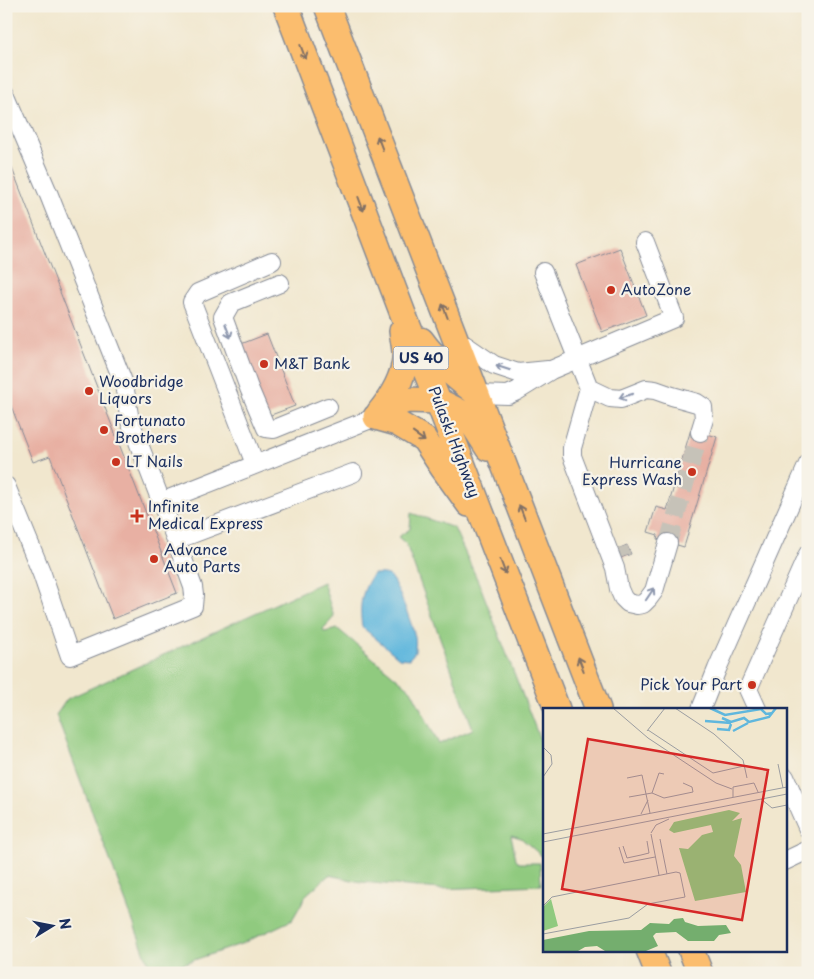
<svg xmlns="http://www.w3.org/2000/svg" width="814" height="979" font-family="'Playpen Sans',sans-serif">
<rect width="100%" height="100%" fill="#f7f3e8"/>
<filter id="ink" filterUnits="userSpaceOnUse"><feTurbulence type="fractalNoise" baseFrequency=".02" numOctaves="2"/><feDisplacementMap in="SourceGraphic" scale="10" xChannelSelector="R" yChannelSelector="G"/><feConvolveMatrix kernelMatrix="1 2 1 2 8 2 1 2 1" color-interpolation-filters="sRGB"/></filter>
<filter id="wash" filterUnits="userSpaceOnUse"><feTurbulence type="fractalNoise" baseFrequency=".0096" numOctaves="4" result="noise"/><feDisplacementMap in="SourceGraphic" scale="20" xChannelSelector="R" yChannelSelector="G"/><feGaussianBlur stdDeviation="1.12" result="paint"/><feColorMatrix in="noise" values="0 0 0 0 0 0 0 0 0 0 0 0 0 0 0 0 0 1.4 0 .05"/><feComposite in="paint" operator="in"/></filter>
<g filter="url(#wash)">
<rect width="100%" height="100%" fill="#f1e7ce"/>
<path fill="#90ca7f" stroke="#567c6e" d="M 411,513 L 454,528 L 481,588 L 544,750 L 544,858 L 521,838 L 511,835 L 516,859 L 519,863 L 540,863 L 541,885 L 440,889 L 361,882 L 329,875 L 307,894 L 292,920 L 241,944 L 156,973 L 152,973 L 56,715 L 67,699 L 323,582 L 334,617 L 323,629 L 324,632 L 338,629 L 411,690 L 439,744 L 473,729 L 406,544 L 398,537 L 410,529 Z"/>
<path fill="#60b7dd" stroke="#3e739e" d="M 373,574 C 378,574 385,573 389,576 C 396,580 413,627 415,637 C 416,641 415,647 415,652 L 409,659 L 399,658 L 362,627 C 359,605 361,592 373,574 Z"/>
<g id="blocks">
<path fill="#e8b0a3" d="M 6,153 L 177,593 L 113,619 L 50,456 L 33,462 L 6,393 Z
M 620,248 L 646,315 L 602,332 L 576,265 Z
M 267,334 L 295,406 L 255,421 L 241,344 Z
M 691,429 L 717,437 L 684,547 L 657,539 L 658,535 L 648,532 L 656,507 L 667,510 Z
M 627,545 L 631,554 L 618,559 L 615,550 Z"/>
</g>
</g>
<g filter="url(#ink)">
<use href="#blocks" fill-opacity="0" stroke="#868b96" stroke-width="1"/>
<g fill="none" stroke-linecap="round" stroke-linejoin="round">
<path stroke="#c6c2b8" stroke-width="18" stroke-dasharray="18 9" stroke-linecap="butt" d="M 668,543 L 700,432
M 619,548 L 622,557"/>
<defs>
<path id="minor" d="M 6,94 L 49,195 L 124,384 L 130,421 L 176,540 L 193,587 L 194,595 L 193,606 L 70,656 L 42,574 L 6,486
M 543,272 L 589,388
M 280,283 L 231,303 L 223,317 L 249,388 L 266,428 L 274,429 L 328,407
M 456,339 L 494,365 L 518,373 L 548,370
M 477,394 L 508,395 L 517,391 L 551,370 L 674,318 L 645,242
M 255,464 L 192,302 L 198,293 L 272,261
M 161,502 L 376,417
M 176,540 L 353,473
M 668,543 L 654,591 L 648,599 L 643,604 L 637,605 L 628,603 L 623,598 L 619,589 L 615,568 L 572,456 L 572,448 L 589,388 L 610,398 L 621,399 L 646,389 L 655,390 L 672,396 L 697,403 L 703,407 L 704,419 L 700,432
M 701,709 L 717,669 L 808,464
M 757,709 L 748,689 L 808,554
M 785,777 L 808,829
M 785,861 L 808,850"/>
<path id="highway" d="M 286,6 L 403,314 L 438,401 L 557,709
M 327,6 L 598,709
M 421,340 C 436,361 455,377 475,392
M 379,413 C 392,397 403,380 405,359 C 406,350 403,340 402,331
M 376,417 L 390,407 L 407,400 L 438,401 L 460,412 L 474,426 L 488,448
M 376,417 L 397,423 L 424,439 L 443,468 L 469,504
M 649,950 L 658,973
M 691,950 L 700,973"/>
</defs>
<use href="#minor" stroke="#868b96" stroke-width="20"/>
<use href="#highway" stroke="#868b96" stroke-width="28"/>
<use href="#minor" stroke="#fff" stroke-width="18"/>
<use href="#highway" stroke="#fbbd6e" stroke-width="25"/>
</g>
<defs><path id="oneway-shaft" d="M-6 0H5M1.5-3L5.5 0L1.5 3" fill="none" stroke-width="1.6" stroke-linecap="round" stroke-linejoin="round" transform="scale(1.25)"/></defs>
<g stroke="#806f65">
<use href="#oneway-shaft" transform="translate(303 52) rotate(69)"/>
<use href="#oneway-shaft" transform="translate(380 143) rotate(-111)"/>
<use href="#oneway-shaft" transform="translate(361 204) rotate(69)"/>
<use href="#oneway-shaft" transform="translate(445 311) rotate(-111)"/>
<use href="#oneway-shaft" transform="translate(419 437) rotate(36)"/>
<use href="#oneway-shaft" transform="translate(522 512) rotate(-111)"/>
<use href="#oneway-shaft" transform="translate(503 567) rotate(69)"/>
<use href="#oneway-shaft" transform="translate(581 664) rotate(-111)"/>
</g>
<g stroke="#8d97ae">
<use href="#oneway-shaft" transform="translate(228 331) rotate(69)"/>
<use href="#oneway-shaft" transform="translate(503 368) rotate(-162)"/>
<use href="#oneway-shaft" transform="translate(626 396) rotate(163)"/>
<use href="#oneway-shaft" transform="translate(650 594) rotate(-56)"/>
</g>
</g>
<g fill="#c8321e" stroke="#f7f3e8" stroke-width="2">
<circle cx="611" cy="290" r="5"/>
<circle cx="264" cy="364" r="5"/>
<circle cx="89" cy="391" r="5"/>
<circle cx="104" cy="430" r="5"/>
<circle cx="116" cy="462" r="5"/>
<circle cx="692" cy="472" r="5"/>
<path d="M134.5 508.5h5v5h5v5h-5v5h-5v-5h-5v-5h5z"/>
<circle cx="154" cy="559" r="5"/>
<circle cx="752" cy="685" r="5"/>
</g>
<g text-anchor="middle" stroke-width="4.5" stroke-linejoin="round" paint-order="stroke">
<rect fill="#f7f3e8" stroke="#5d6a87" stroke-width="1" x="393.5" y="346.5" width="55" height="23" rx="4"/>
<g font-size="14" font-weight="bold" fill="#1b2f5e">
<text x="421" y="363">US 40</text>
</g>
<g font-size="15" fill="#1b2f5e" stroke="#f7f3e8" text-anchor="start">
<text x="621" y="295">AutoZone</text>
<text x="274" y="369">M&amp;T Bank</text>
<text x="99" y="387">Woodbridge<tspan x="99" dy="17">Liquors</tspan></text>
<text x="114" y="426">Fortunato<tspan x="114" dy="17">Brothers</tspan></text>
<text x="126" y="467">LT Nails</text>
<text x="682" y="468" text-anchor="end">Hurricane<tspan x="682" dy="17">Express Wash</tspan></text>
<text x="148" y="512">Infinite<tspan x="148" dy="17">Medical Express</tspan></text>
<text x="164" y="555">Advance<tspan x="164" dy="17">Auto Parts</tspan></text>
<text x="742" y="690" text-anchor="end">Pick Your Part</text>
</g>
<g font-size="15" fill="#1b2f5e" stroke="#f7f3e8">
<text transform="translate(454 442) rotate(69)" y="5">Pulaski Highway</text>
</g>
</g>
<g transform="translate(543 708)">
<rect width="244" height="244" fill="#f1e7ce"/>
<path d="M 186,102 L 197,105 L 189,113 L 199,110 L 191,148 L 198,157 L 203,184 L 152,193 L 136,140 L 145,141 L 159,127 L 170,124 L 168,117 L 131,125 L 126,122 L 131,114 ZM 8,191 L 15,218 L 0,223 L 0,199 Z" fill="#90ca7f"/>
<path d="M 140,210 L 142,214 L 155,218 L 183,217 L 188,225 L 176,227 L 171,233 L 145,233 L 133,224 L 113,225 L 110,228 L 115,238 L 103,243 L 62,243 L 54,238 L 42,239 L 35,243 L 0,243 L 0,232 L 46,223 L 98,222 L 107,215 L 126,216 L 131,211 Z" fill="#74ae6e"/>
<path fill="none" stroke="#60b7dd" stroke-width="2.5" d="M 167,0 L 182,7 L 218,1 L 223,6 L 230,5M 179,10 L 188,14 L 201,10 L 206,14 L 226,9 L 233,0M 162,13 L 188,15M 174,21 L 186,22 L 188,16M 190,23 L 205,15"/>
<path fill="none" stroke="#9b9da1" stroke-width="1" d="M 70,0 L 105,30 L 173,75 L 189,81M 132,0 L 171,26 L 200,52 L 204,70M 105,22 L 170,65 L 201,58M 104,23 L 122,0M 0,39 L 8,47 L 9,56 L 0,69M 235,56 L 240,80M 121,66 L 116,65 L 109,85 L 121,90 L 150,84 L 149,79 L 140,75M 84,70 L 99,67 L 107,105M 86,89 L 109,85M 190,89 L 190,79 L 211,75 L 215,84M 218,91 L 229,100 L 244,97M 98,106 L 105,92M 108,125 L 113,117 L 126,111M 0,126 L 244,79M 108,126 L 116,167M 117,131 L 124,166M 0,134 L 244,86M 80,138 L 84,150 L 98,147 L 106,145 L 104,133M 76,139 L 81,155 L 112,149M 0,198 L 9,189 L 133,164 L 137,165 L 142,189 L 105,196 L 86,210 L 0,226"/>
<path fill="#d62828" fill-opacity="0.15" stroke="#d62828" stroke-width="2.5" d="M 45,31 L 225,62 L 199,212 L 19,181 Z"/>
<rect width="244" height="244" fill="none" stroke="#1b2f5e" stroke-width="2.5"/>
</g>
<rect width="814" height="979" fill="none" stroke="#f7f3e8" stroke-width="25"/>
<g transform="translate(52 926) rotate(80)" stroke="#f7f3e8" stroke-width="4" paint-order="stroke">
<path d="M0-4L9 19L0 12L-9 19Z" fill="#1b2f5e"/>
<text y="-8" font-size="14" font-weight="bold" text-anchor="middle" fill="#1b2f5e">N</text>
</g>
</svg>
